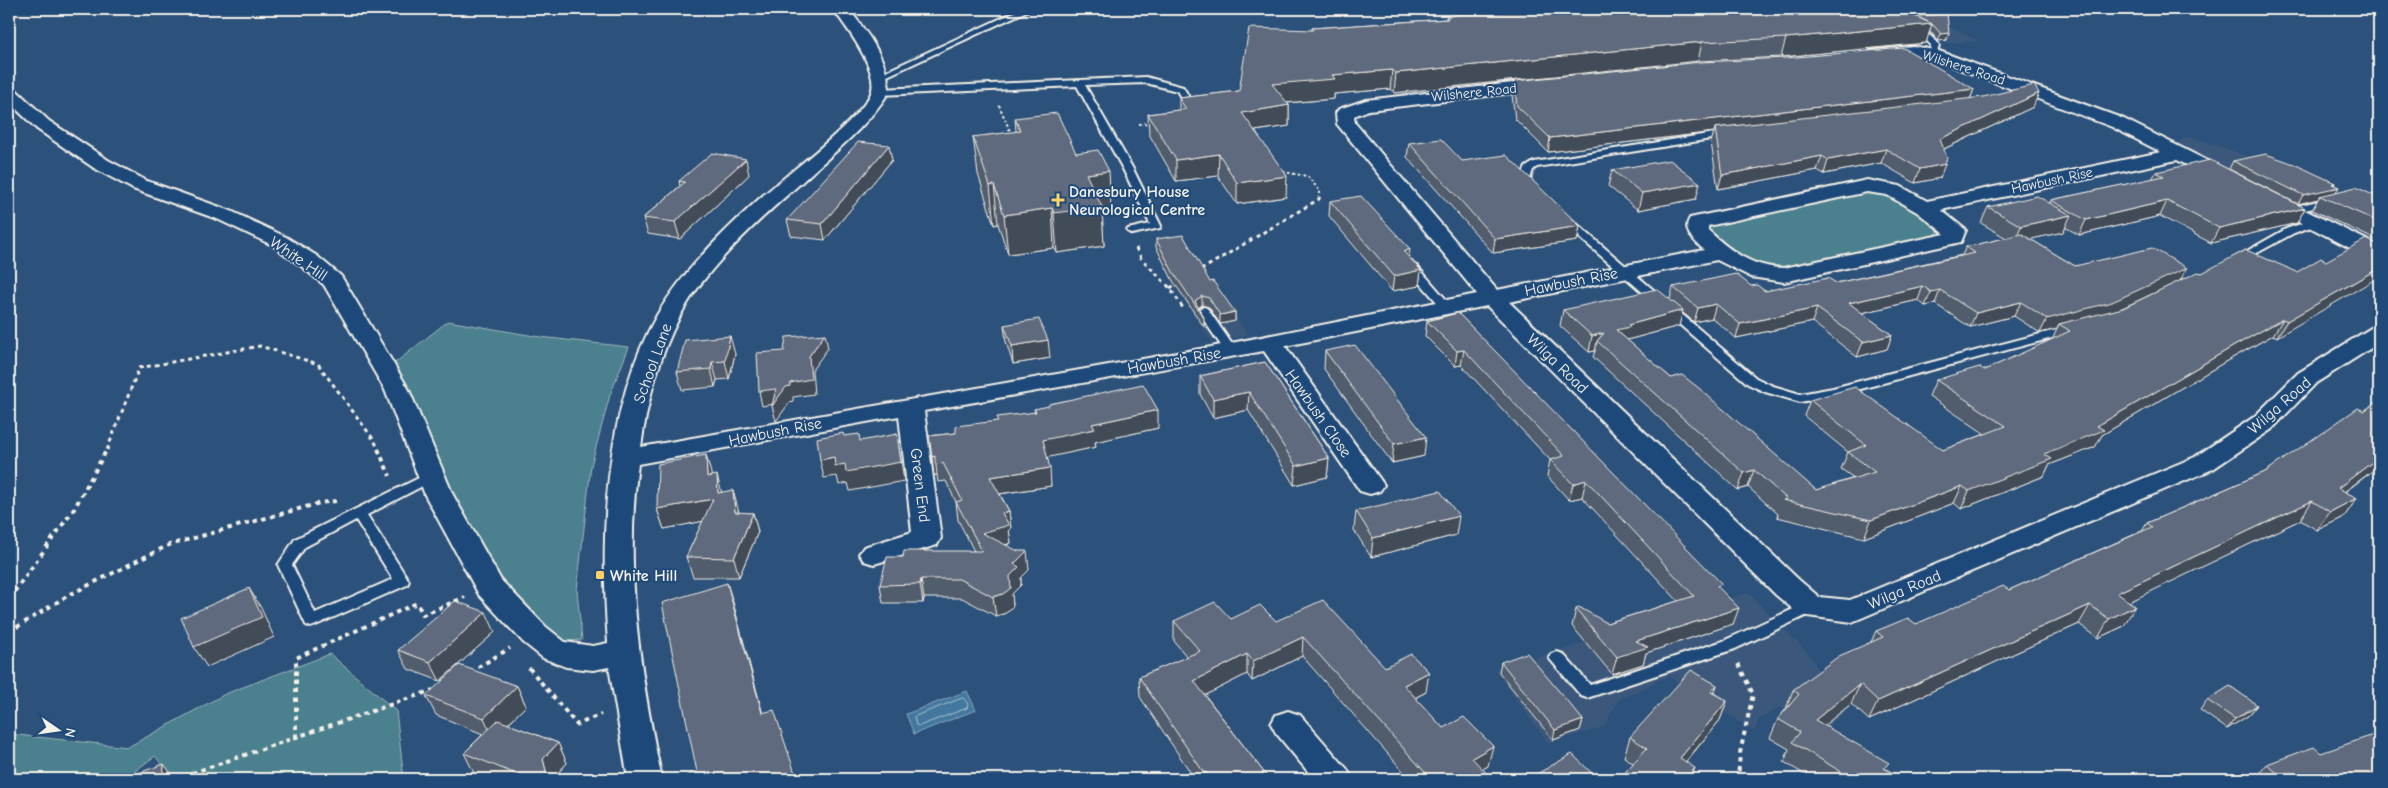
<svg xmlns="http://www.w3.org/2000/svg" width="2388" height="788" font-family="'Comic Neue',sans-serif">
<rect width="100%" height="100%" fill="#2c517b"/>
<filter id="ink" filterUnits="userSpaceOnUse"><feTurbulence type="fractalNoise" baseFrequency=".02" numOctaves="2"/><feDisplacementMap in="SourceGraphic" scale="10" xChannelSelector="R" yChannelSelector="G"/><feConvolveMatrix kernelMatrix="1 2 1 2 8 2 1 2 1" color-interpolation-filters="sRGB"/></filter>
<g filter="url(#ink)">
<path fill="#3b597c" d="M 1938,21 L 1979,41 L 1946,43 L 1905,23 Z
M 2190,136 L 2347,191 L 2379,210 L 2379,248 L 2171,145 Z
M 1217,289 L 1248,335 L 1211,341 L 1181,295 Z
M 1748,593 L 1810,655 L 1826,685 L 1852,706 L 1819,733 L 1780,707 L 1758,720 L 1755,732 L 1668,676 L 1618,700 L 1604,727 L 1548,743 L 1495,670 Z"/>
<path fill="#4b808e" stroke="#a0b8bb" d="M 1876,191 L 1882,192 L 1938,223 L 1941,230 L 1933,236 L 1779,267 C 1751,266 1722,252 1708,227 L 1712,224 Z
M 448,321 L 540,337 L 629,347 L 610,395 L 591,466 L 577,590 L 582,640 L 566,641 L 554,636 L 499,580 L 460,507 L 395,363 Z
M 330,654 L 396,711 L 404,779 L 174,779 L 155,756 L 124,779 L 9,779 L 9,734 L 128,747 L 225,694 Z"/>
<path fill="#42789f" stroke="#89a8bc" d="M 967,691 L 976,710 L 914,734 L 906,714 Z"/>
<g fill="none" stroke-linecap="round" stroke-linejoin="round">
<path stroke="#adc1cb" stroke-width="1" d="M 963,698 L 968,704 L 967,708 L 919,726 L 916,725 L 914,717 Z"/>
<defs>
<path id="service" d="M 1021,9 L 1031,9 L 881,79 L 874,77 Z
M 1910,28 C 1922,27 1932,36 1939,45 L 1936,56 L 1930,56 L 1931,45 L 1925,39 L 1910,32 Z
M 1146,77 L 1183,87 L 1198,112 L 1191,114 L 1177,91 L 1146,83 L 1085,85 L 1133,169 L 1161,226 L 1160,228 L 1132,234 L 1127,231 L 1128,229 L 1150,224 L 1123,169 L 1077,86 L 880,95 L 876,92 L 880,89 Z
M 1727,131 L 1730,132 L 1730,136 L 1537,167 L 1533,170 L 1530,179 L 1536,189 L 1531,192 L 1527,191 L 1520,179 L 1526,167 L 1534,162 Z
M 2331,198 L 2335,199 L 2335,203 L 2292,213 L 2287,210 L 2288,208 Z
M 1567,218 L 1571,219 L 1756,378 L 1773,386 L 1800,394 L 1833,388 L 2071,326 L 2077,330 L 2075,332 L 1838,395 L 1800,402 L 1765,392 L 1748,384 L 1563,223 L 1563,219 Z
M 2315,219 L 2320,222 L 2319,224 L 2294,233 L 2240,262 L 2232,262 L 2231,260 L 2286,229 Z
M 1413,265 L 1417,266 L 1450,304 L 1452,306 L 1450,308 L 1442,308 L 1409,270 L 1408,268 L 1409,266 Z
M 1203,307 L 1207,308 L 1236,350 L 1234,353 L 1230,354 L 1224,350 L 1197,310 Z
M 431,472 L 436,473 L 438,476 L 436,479 L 367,515 L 409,581 L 407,585 L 316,625 L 311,627 L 306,625 L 278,565 L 295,539 ZM 356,520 L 393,579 L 315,613 L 292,565 L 305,547 Z
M 1811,601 L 1816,603 L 1819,607 L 1816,611 L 1735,649 L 1587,698 L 1581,696 L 1549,658 L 1551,654 L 1557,652 L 1563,654 L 1590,685 L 1723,641 Z"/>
<path id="minor" d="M 833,9 L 849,9 C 867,33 889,60 889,92 C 866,128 833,153 802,182 C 761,218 705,268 680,316 C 659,356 647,402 641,447 L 1211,347 L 1477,294 L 1337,124 L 1336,113 L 1339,109 L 1366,100 L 1547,79 L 1553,80 L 1556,84 L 1553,88 L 1547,89 L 1369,110 L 1354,116 L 1355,123 L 1497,290 L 1704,250 C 1695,241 1681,231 1690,218 L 1867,180 L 1900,186 L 1927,201 L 2161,152 L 2112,127 L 1930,58 L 1913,56 L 1876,60 L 1870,59 L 1868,55 L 1870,51 L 1876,50 L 1913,46 L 1939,51 L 2124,119 L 2234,174 L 2237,178 L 2234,182 L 2220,182 L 2177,160 L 1941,210 L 1966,230 L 1961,242 L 1784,282 L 1751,277 L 1717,260 L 1509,302 L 1798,579 L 1819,597 L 1850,600 L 2195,457 L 2254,417 L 2298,373 L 2371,328 L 2379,326 L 2379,343 L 2316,383 L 2272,429 L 2213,469 L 1852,622 L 1800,615 L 1776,595 L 1487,306 L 1285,346 L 1384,485 L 1380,491 L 1370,494 L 1360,491 L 1264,351 L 924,411 L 941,538 L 937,545 L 874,564 L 864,561 L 859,554 L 864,547 L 912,532 L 899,416 L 638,464 C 624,569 640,676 662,779 L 628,779 L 609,667 L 593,670 L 566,667 L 543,658 L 523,642 L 479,595 L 425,495 L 385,390 L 324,285 L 301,266 L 272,245 L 217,219 L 133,189 L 94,168 L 37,129 L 9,102 L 9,88 L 15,89 L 49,121 L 108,160 L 147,181 L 231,211 L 286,237 L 317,256 L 341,276 L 409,390 L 453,495 L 501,580 L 545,626 L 565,642 L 593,646 L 608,643 C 600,537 603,410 657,315 C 683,271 722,233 759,199 C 784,177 860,120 871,93 C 880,70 846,27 833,9 ZM 1867,192 L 1887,195 L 1917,212 L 1945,234 L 1784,268 C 1753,268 1730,251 1708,230 L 1708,226 Z
M 2272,194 L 2379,246 L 2379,260 L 2371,259 L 2265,204 L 2262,200 L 2265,196 Z
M 1288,711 L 1300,715 L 1347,769 L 1352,779 L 1314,779 L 1276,733 L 1271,724 L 1276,715 Z"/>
</defs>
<use href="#service" stroke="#f4f1e8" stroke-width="4"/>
<use href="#minor" stroke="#f4f1e8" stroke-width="4"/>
<path stroke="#f4f1e8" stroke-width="2" stroke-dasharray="2.5 2.5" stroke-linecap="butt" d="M 999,105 L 1012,136
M 1139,124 L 1152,123
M 1283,172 L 1307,176 L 1320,191 L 1320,194"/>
<path stroke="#f4f1e8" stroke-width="3" stroke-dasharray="4 4" stroke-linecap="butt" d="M 1136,248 L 1141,258 L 1170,288 L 1183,308
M 1201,270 L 1319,199 L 1320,193
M 1170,288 L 1179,283
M 107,450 L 139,368 L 260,346 L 318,364 L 374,440 L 379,450"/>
<path stroke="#f4f1e8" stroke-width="4" stroke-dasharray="4.5 4.5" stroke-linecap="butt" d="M 378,449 L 390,476
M 9,599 L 74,509 L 107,449
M 9,632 L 67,596 L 169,545 L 320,503 L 336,501
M 1738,664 L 1753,694 L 1740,753 L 1738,779
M 529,668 L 577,725 L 601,714
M 470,672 L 510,648
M 296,738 L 296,658 L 417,603 L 423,615 L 465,597
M 175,779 L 433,690"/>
<use href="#service" fill="#1f4a7a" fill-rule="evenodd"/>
<use href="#minor" fill="#1f4a7a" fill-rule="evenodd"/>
</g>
<path fill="#515c6c" stroke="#f4f1e8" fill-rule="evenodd" d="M 1947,14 L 1946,40 L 1938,41 L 1932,33 L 1929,32 L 1926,43 L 1781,57 L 1698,61 L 1394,93 L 1390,89 L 1334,94 L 1334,99 L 1287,103 L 1289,105 L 1289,126 L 1255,131 L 1286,197 L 1237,204 L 1218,176 L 1176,181 L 1149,134 L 1148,114 L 1179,110 L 1179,98 L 1239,91 L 1312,30 L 1312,28 L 1446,19 L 1446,17 L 1916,16 Z
M 1514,81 L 1974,89 L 1970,99 L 2033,107 L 1944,149 L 1940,178 L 1915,183 L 1881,163 L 1824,174 L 1817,170 L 1718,189 L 1711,142 L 1714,132 L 1548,152 L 1515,119 L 1512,95 Z
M 1015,118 L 1076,153 L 1111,209 L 1102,210 L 1104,246 L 1057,253 L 1054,248 L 1008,254 L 998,224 L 994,225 L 978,174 L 973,137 L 1016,132 Z
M 1409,143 L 1462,161 L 1580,226 L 1577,241 L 1493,253 L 1407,157 Z
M 892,160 L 825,240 L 791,236 L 787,220 Z
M 2233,161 L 2335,183 L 2334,185 L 2336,192 L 2379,198 L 2379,245 L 2377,243 L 2378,241 L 2312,210 L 2318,199 L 2298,204 L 2229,169 Z
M 1612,170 L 1696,199 L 1638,210 L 1608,186 Z
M 2156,172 L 2305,208 L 2297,223 L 2211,243 L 2160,216 L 2079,235 L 2065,227 L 2063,232 L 2030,239 L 2075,266 L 2180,280 L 2202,273 L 2297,272 L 2326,261 L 2277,337 L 2273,335 L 2225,362 L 2102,435 L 2095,447 L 2049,465 L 2044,476 L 1961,509 L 1954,503 L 1864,538 L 1777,517 L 1778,514 L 1748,487 L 1738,490 L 1593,357 L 1595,351 L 1589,352 L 1560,326 L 1563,310 L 1670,299 L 1673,287 L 1751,286 L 1765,291 L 1836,283 L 1962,255 L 1966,247 L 2006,238 L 1981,223 L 1988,207 L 2050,203 L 2051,200 L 2152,179 ZM 1918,300 L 1925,306 L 1935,304 L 1970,327 L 2014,316 L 2040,333 L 2057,329 L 2052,340 L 1985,370 L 1936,380 L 1929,396 L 1985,434 L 1943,450 L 1810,400 L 1804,416 L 1848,452 L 1841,469 L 1854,478 L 1816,490 L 1671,378 L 1627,340 L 1679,326 L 1682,312 L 1694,322 L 1712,318 L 1736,338 L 1812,322 L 1857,357 L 1887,349 L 1892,335 L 1862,313 Z
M 749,175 L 680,239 L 648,234 L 643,218 L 680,186 L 679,181 Z
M 1330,201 L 1409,257 L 1421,270 L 1419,286 L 1392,291 L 1329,216 Z
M 1156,239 L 1210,282 L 1235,312 L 1235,321 L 1220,324 L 1209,307 L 1202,305 L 1199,307 L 1204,318 L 1204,327 L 1173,281 L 1156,247 Z
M 1458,313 L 1720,589 L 1733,624 L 1646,653 L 1643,664 L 1612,674 L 1572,626 L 1576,609 L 1607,623 L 1678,601 L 1582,497 L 1569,500 L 1547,476 L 1550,460 L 1461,365 L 1455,366 L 1425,336 L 1427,321 Z
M 1004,325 L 1050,358 L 1013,364 L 1006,342 Z
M 1325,351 L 1424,456 L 1392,463 L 1324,369 Z
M 735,354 L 729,379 L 717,380 L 715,387 L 682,390 L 677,372 Z
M 1265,362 L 1329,458 L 1327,477 L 1294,485 L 1248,410 L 1213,418 L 1200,394 L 1200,376 Z
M 2379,400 L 2379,466 L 2345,492 L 2357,498 L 2344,517 L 2317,530 L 2300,520 L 2128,602 L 2124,626 L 2098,638 L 2079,624 L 1869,720 L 1851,704 L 1824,725 L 1886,769 L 1903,779 L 1812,779 L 1784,762 L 1789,749 L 1770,738 L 1778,719 L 1786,709 L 1793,690 L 1871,642 L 1876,631 L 1916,624 L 2009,590 L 2142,531 L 2147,523 L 2265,472 L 2364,411 Z
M 1034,409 L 1158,428 L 1095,442 L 1096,447 L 1047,457 L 1051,486 L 1000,494 L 1009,511 L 1011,529 L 1009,530 L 1011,543 L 1006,545 L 1029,570 L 1021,578 L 1021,585 L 1012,594 L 1013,606 L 1006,613 L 996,616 L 962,598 L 924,598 L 923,603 L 883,603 L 880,585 L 903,557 L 974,551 L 958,520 L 956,502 L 946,481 L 938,482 L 937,475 L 934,475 L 929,436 L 956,433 L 998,421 L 1035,412 Z
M 706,455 L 711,476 L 722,492 L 738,509 L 739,513 L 753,513 L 758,532 L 739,577 L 693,577 L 686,557 L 703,521 L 664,529 L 657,509 Z
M 1356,511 L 1456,535 L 1371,557 L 1354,530 Z
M 1231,619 L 1276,621 L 1385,667 L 1426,692 L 1415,698 L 1443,728 L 1488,766 L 1482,769 L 1492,779 L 1410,779 L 1302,656 L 1252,681 L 1247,674 L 1205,695 L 1269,779 L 1195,779 L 1140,697 L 1139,677 L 1187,657 L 1174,641 L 1174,621 Z
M 495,632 L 440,681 L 408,669 L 398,650 Z
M 1501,662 L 1583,720 L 1580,730 L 1553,740 L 1499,672 Z
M 1717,685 L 1714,693 L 1727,701 L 1720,720 L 1686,762 L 1633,763 L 1624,757 L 1630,737 Z
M 517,686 L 526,706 L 508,724 L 558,743 L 567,763 L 553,778 L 553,779 L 489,779 L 474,773 L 464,753 L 483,734 L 436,715 L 426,696 Z
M 2207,700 L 2257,705 L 2249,715 L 2227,729 L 2200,710 Z
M 2267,764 L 2379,779 L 2255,779 Z"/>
<path fill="#424b58" stroke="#f4f1e8" d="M 1932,24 L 1926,43 L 1781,57 L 1786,38 Z
M 1949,33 L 1946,40 L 1938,41 L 1941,34 Z
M 1702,42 L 1698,61 L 1394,93 L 1396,73 Z
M 1392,70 L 1390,89 L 1334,94 L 1334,99 L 1272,104 L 1272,84 L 1332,75 Z
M 1974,89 L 1969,102 L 1715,128 L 1714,132 L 1548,152 L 1550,138 Z
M 2039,93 L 2033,107 L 1935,153 L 1940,139 Z
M 1289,105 L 1289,126 L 1241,133 L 1242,113 Z
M 889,145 L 892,160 L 825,240 L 822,224 Z
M 1886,149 L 1881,163 L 1824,174 L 1828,160 Z
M 1219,154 L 1218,176 L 1176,181 L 1176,160 Z
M 1822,156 L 1817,170 L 1718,189 L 1722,175 Z
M 746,159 L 749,175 L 680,239 L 675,222 Z
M 1945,164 L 1940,178 L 1915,183 L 1920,169 Z
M 1109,171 L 1111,209 L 1102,210 L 1104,246 L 1057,253 L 1054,213 L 1086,174 Z
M 1287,176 L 1286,197 L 1237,204 L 1237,183 Z
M 1700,183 L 1696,199 L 1638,210 L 1642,193 Z
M 2335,183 L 2332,189 L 2339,187 L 2334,195 L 2320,196 L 2318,199 L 2298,204 L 2303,195 Z
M 994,185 L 998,224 L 994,225 L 990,186 Z
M 2167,201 L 2160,216 L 2079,235 L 2086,220 Z
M 1052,208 L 1054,248 L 1008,254 L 1004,215 Z
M 2305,208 L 2297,223 L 2211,243 L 2219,228 Z
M 2071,215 L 2063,232 L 2014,243 L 2021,226 Z
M 1580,226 L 1577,241 L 1493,253 L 1495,239 Z
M 1410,249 L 1408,265 L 1404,252 Z
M 2187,268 L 2180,281 L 2105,316 L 2059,324 L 2057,329 L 2040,333 L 2047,319 Z
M 2379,268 L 2379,277 L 2277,337 L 2287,321 Z
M 1421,270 L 1419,286 L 1392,291 L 1394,276 Z
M 1923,286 L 1918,300 L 1844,317 L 1849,303 Z
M 1940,290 L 1935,304 L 1925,306 L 1931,292 Z
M 1202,296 L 1202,305 L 1198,308 L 1195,301 Z
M 2021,302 L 2014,316 L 1970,327 L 1976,313 Z
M 1716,304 L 1712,318 L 1694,322 L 1698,308 Z
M 1817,308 L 1812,322 L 1736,338 L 1740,324 Z
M 1683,310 L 1679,326 L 1627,340 L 1616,330 L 1628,325 Z
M 1235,312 L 1235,321 L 1220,324 L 1220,315 Z
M 2283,319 L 2273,335 L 2225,362 L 2102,435 L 2095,447 L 2049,465 L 2044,476 L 1961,509 L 1969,491 L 2097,426 L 2234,346 Z
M 1604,333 L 1597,341 L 1595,351 L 1589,352 L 1592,336 Z
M 825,334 L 828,348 L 812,370 L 814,394 L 793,397 L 793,401 L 790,402 L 776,421 L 772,406 L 774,404 L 762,406 L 759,391 L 809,356 Z
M 1892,335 L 1887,349 L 1857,357 L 1863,342 Z
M 730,336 L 735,354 L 729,379 L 725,361 Z
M 1048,340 L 1050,358 L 1013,364 L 1012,346 Z
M 1464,350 L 1461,365 L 1455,366 L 1457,351 Z
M 712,362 L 717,380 L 715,387 L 711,369 Z
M 1249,392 L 1248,410 L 1213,418 L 1213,399 Z
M 1158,410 L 1158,428 L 1095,442 L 1096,447 L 1045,458 L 1043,440 L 1092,424 Z
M 897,434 L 904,481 L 850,491 L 848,483 L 839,485 L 837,476 L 824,478 L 820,460 L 834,457 Z
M 1426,437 L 1424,456 L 1392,463 L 1394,444 Z
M 706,455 L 711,473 L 712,495 L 707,477 Z
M 935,456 L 937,475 L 934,475 L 932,457 Z
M 2379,457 L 2379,466 L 2325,506 L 2338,488 Z
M 1329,458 L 1327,477 L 1294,485 L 1296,466 Z
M 1050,468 L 1051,486 L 992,495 L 990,477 Z
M 1754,470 L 1748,487 L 1738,490 L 1744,473 Z
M 717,475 L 722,494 L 718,493 Z
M 1586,480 L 1582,497 L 1569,500 L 1573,484 Z
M 1962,486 L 1954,503 L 1864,538 L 1871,520 Z
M 733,490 L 738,509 L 740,532 L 735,512 Z
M 2357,498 L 2344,517 L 2317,530 L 2330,512 Z
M 713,499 L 719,518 L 664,529 L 657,509 Z
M 2312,501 L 2300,520 L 2106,613 L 2117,593 Z
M 1009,511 L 1011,529 L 1009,530 L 1011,543 L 984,552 L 982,533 L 1002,513 Z
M 753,513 L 758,532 L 739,577 L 734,558 Z
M 1459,516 L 1456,535 L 1371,557 L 1373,538 Z
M 1027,551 L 1029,570 L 1021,578 L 1021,585 L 1012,594 L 1013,606 L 1006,613 L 996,616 L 993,597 L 1014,564 Z
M 921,579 L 924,598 L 923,603 L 920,584 Z
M 727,583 L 733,602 L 768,733 L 762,713 Z
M 249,588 L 261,608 L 274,637 L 207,667 L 194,647 Z
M 2090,605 L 2079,624 L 1869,720 L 1878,701 Z
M 2135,606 L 2124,626 L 2098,638 L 2109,619 Z
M 1739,608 L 1733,624 L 1646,653 L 1643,664 L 1612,674 L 1617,657 L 1636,641 Z
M 486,612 L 495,632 L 440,681 L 430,662 Z
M 1303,637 L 1302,656 L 1252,681 L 1253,661 Z
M 1247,654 L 1247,674 L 1194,701 L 1194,681 Z
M 1429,672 L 1426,692 L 1401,705 L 1404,685 Z
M 1860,684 L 1851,704 L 1807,739 L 1815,720 Z
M 1717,685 L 1710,704 L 1711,692 Z
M 517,686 L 526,706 L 493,738 L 484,718 Z
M 1727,701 L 1720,720 L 1673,777 L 1680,758 Z
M 2257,705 L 2249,715 L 2227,729 L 2235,719 Z
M 1583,720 L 1580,730 L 1553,740 L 1555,730 Z
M 558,743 L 567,763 L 553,778 L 553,779 L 548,779 L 543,759 Z
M 1493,746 L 1488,766 L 1468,777 L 1472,758 Z
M 164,764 L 175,779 L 163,779 Z
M 1695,768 L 1691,779 L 1686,779 Z
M 1206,772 L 1206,779 L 1204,779 L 1204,773 Z"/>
<path fill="#5e6b7e" stroke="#f4f1e8" d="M 1539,9 L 1900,9 L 1932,24 L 1786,38 L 1702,42 L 1396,73 L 1392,70 L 1332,75 L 1335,79 L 1272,84 L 1289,105 L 1242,113 L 1287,176 L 1237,183 L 1219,154 L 1176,160 L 1148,114 L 1186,109 L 1179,98 L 1239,91 L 1249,28 L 1313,30 L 1312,28 L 1448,19 L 1446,17 L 1455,15 Z
M 1947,14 L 1949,33 L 1941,34 L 1934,26 L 1932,25 L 1932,24 L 1916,16 Z
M 1904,48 L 1974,89 L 1550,138 L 1517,106 L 1514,81 L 1701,62 L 1785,58 Z
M 2034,85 L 2039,93 L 1940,139 L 1947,158 L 1945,164 L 1920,169 L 1886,149 L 1828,160 L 1822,156 L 1722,175 L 1715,128 L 1983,97 Z
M 1057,113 L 1076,153 L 1098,150 L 1109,171 L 1086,174 L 1102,207 L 1054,213 L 1052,208 L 1004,215 L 994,185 L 990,186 L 973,137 L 1020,131 L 1015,118 Z
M 1441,139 L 1462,161 L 1506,155 L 1580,226 L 1495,239 L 1409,143 Z
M 858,142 L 889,145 L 822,224 L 787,220 Z
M 712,153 L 746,159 L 675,222 L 643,218 L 685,182 L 679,181 Z
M 2266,154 L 2294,164 L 2335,183 L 2332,184 L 2339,187 L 2303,195 L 2233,161 Z
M 1670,160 L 1700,183 L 1642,193 L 1612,170 Z
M 2210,160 L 2305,208 L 2219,228 L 2167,201 L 2086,220 L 2051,200 L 2164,176 L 2156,172 Z
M 2356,187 L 2379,198 L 2379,222 L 2320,196 Z
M 1361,196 L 1410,249 L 1404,252 L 1421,270 L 1394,276 L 1330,201 Z
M 2037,196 L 2071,215 L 2021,226 L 1988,207 Z
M 2022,234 L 2075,266 L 2152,248 L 2187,268 L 2112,302 L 2047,319 L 2021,302 L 1976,313 L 1940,290 L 1931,292 L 1923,286 L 1849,303 L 1892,335 L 1863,342 L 1817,308 L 1740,324 L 1716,304 L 1698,308 L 1673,287 L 1736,274 L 1751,286 L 1757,285 L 1765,291 L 1828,278 L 1836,283 L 1975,253 L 1966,247 Z
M 1183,235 L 1210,282 L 1213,281 L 1235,312 L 1220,315 L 1209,298 L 1202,296 L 1195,301 L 1204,318 L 1173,272 L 1156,239 Z
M 2366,239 L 2379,245 L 2379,268 L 2287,321 L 2283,319 L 2234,346 L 2097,426 L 2104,430 L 2044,454 L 2052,459 L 1969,491 L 1962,486 L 1871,520 L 1783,500 L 1787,499 L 1754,470 L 1744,473 L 1597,341 L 1604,333 L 1592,336 L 1563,310 L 1657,289 L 1683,310 L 1628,325 L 1630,327 L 1616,330 L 1671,378 L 1682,375 L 1700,389 L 1816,490 L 1875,472 L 1848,452 L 1866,445 L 1810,400 L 1855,387 L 1943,450 L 2006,426 L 1936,380 L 1979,367 L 1985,370 L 2070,331 L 2059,324 L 2123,308 L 2198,272 L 2202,273 L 2246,250 L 2297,272 L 2321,258 L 2326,261 Z
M 1458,313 L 1722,584 L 1717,586 L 1739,608 L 1636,641 L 1648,647 L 1617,657 L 1576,609 L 1579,607 L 1607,623 L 1694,596 L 1586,480 L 1573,484 L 1550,460 L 1564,456 L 1464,350 L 1457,351 L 1427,321 Z
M 1039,319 L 1048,340 L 1012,346 L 1004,325 Z
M 825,334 L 809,356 L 811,379 L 790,383 L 790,386 L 786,387 L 772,406 L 776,389 L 759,391 L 757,353 L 784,351 L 786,337 Z
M 730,336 L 725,361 L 712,362 L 711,369 L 677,372 L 685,340 Z
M 1355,345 L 1426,437 L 1394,444 L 1325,351 Z
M 1265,362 L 1329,458 L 1296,466 L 1249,392 L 1213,399 L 1200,376 Z
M 1143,384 L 1158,410 L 1092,424 L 1095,429 L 1043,440 L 1050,468 L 990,477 L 1009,511 L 1002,513 L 1009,525 L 982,533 L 1018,551 L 1027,551 L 1014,564 L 1019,567 L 1010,576 L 1011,588 L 1003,594 L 993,597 L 959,579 L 921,579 L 920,584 L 880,585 L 887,557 L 903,557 L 904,551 L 982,551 L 956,502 L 962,500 L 943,463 L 935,464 L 935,456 L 932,457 L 929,436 L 956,433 L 956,426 L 998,421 L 997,417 L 1036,412 L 1034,409 L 1049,406 L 1049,404 Z
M 2379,400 L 2379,457 L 2338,488 L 2357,498 L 2330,512 L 2312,501 L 2117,593 L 2135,606 L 2109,619 L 2090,605 L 1878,701 L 1860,684 L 1815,720 L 1889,763 L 1884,768 L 1903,779 L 1853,779 L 1792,742 L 1800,732 L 1778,719 L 1799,694 L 1793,690 L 1839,656 L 1883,637 L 1876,631 L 1908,618 L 1916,624 L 2003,586 L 2009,590 L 2152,527 L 2147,523 L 2265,472 L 2358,408 L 2364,411 Z
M 843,433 L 844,436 L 859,434 L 860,441 L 897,434 L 901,462 L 846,472 L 845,464 L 835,466 L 834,457 L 820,460 L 817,438 Z
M 706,455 L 707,477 L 717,475 L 718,493 L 733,490 L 735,512 L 753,513 L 734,558 L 686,557 L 713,499 L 657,509 L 658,464 Z
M 1440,491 L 1459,516 L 1373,538 L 1356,511 Z
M 727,583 L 762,713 L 774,710 L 797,779 L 677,779 L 697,772 L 662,603 Z
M 249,588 L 262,617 L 194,647 L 181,618 Z
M 1323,600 L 1385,667 L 1411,654 L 1429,672 L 1404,685 L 1443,728 L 1464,717 L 1493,746 L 1472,758 L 1492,779 L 1431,779 L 1303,637 L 1253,661 L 1247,654 L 1194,681 L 1269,779 L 1211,779 L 1206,772 L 1204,773 L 1139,677 L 1200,651 L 1174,621 L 1215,602 L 1231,619 L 1260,605 L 1276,621 Z
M 455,601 L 486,612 L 430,662 L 398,650 Z
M 1527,653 L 1583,720 L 1555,730 L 1501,662 Z
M 459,665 L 517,686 L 484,718 L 426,696 Z
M 1691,670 L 1717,685 L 1711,692 L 1727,701 L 1680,758 L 1695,768 L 1686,779 L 1619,779 L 1647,748 L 1630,737 Z
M 2230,686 L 2257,705 L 2235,719 L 2207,700 Z
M 498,720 L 558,743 L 543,759 L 548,779 L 528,779 L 464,753 Z
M 2376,734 L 2379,736 L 2379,779 L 2284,779 L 2267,764 L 2314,747 L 2321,753 Z
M 1572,754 L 1598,779 L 1528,779 Z
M 164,764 L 163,779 L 121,779 Z"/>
</g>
<g fill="#ffd166" stroke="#1f4a7a" stroke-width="2">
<path d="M1055.5 192.5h5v5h5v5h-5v5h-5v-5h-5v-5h5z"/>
<rect x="595" y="570" width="10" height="10" rx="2.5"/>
</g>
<g text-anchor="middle" stroke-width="4" stroke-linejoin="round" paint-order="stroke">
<g font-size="14" fill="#f4f1e8" stroke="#1f4a7a">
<text transform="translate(1964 67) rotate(18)" y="5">Wilshere Road</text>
<text transform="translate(1474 92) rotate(-6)" y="5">Wilshere Road</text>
<text transform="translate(2052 180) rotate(-12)" y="5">Hawbush Rise</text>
</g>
<g font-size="16" font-weight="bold" fill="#f4f1e8" stroke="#1f4a7a" text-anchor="start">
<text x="1069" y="197">Danesbury House<tspan x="1069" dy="18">Neurological Centre</tspan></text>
<text x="610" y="581">White Hill</text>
</g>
<g font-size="16" fill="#f4f1e8" stroke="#1f4a7a">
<text transform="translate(299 258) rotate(34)" y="6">White Hill</text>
<text transform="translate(1571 281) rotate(-11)" y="6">Hawbush Rise</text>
<text transform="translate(1174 360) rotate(-10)" y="6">Hawbush Rise</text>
<text transform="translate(652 363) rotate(-70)" y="6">School Lane</text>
<text transform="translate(1558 363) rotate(44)" y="6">Wilga Road</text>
<text transform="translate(2279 405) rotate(-41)" y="6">Wilga Road</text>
<text transform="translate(1319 413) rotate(55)" y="6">Hawbush Close</text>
<text transform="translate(775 431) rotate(-11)" y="6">Hawbush Rise</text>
<text transform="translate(921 485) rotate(83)" y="6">Green End</text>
<text transform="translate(1904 589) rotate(-23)" y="6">Wilga Road</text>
</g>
</g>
<rect width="2388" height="788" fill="none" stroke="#1f4a7a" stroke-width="30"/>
<rect x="15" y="15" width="2358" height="758" fill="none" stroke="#f4f1e8" stroke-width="2" filter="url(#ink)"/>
<g transform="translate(58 730) rotate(103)" stroke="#1f4a7a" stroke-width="4" paint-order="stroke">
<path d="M0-4L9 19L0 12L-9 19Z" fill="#f4f1e8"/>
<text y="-8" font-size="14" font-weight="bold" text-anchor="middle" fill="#f4f1e8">N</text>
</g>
</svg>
